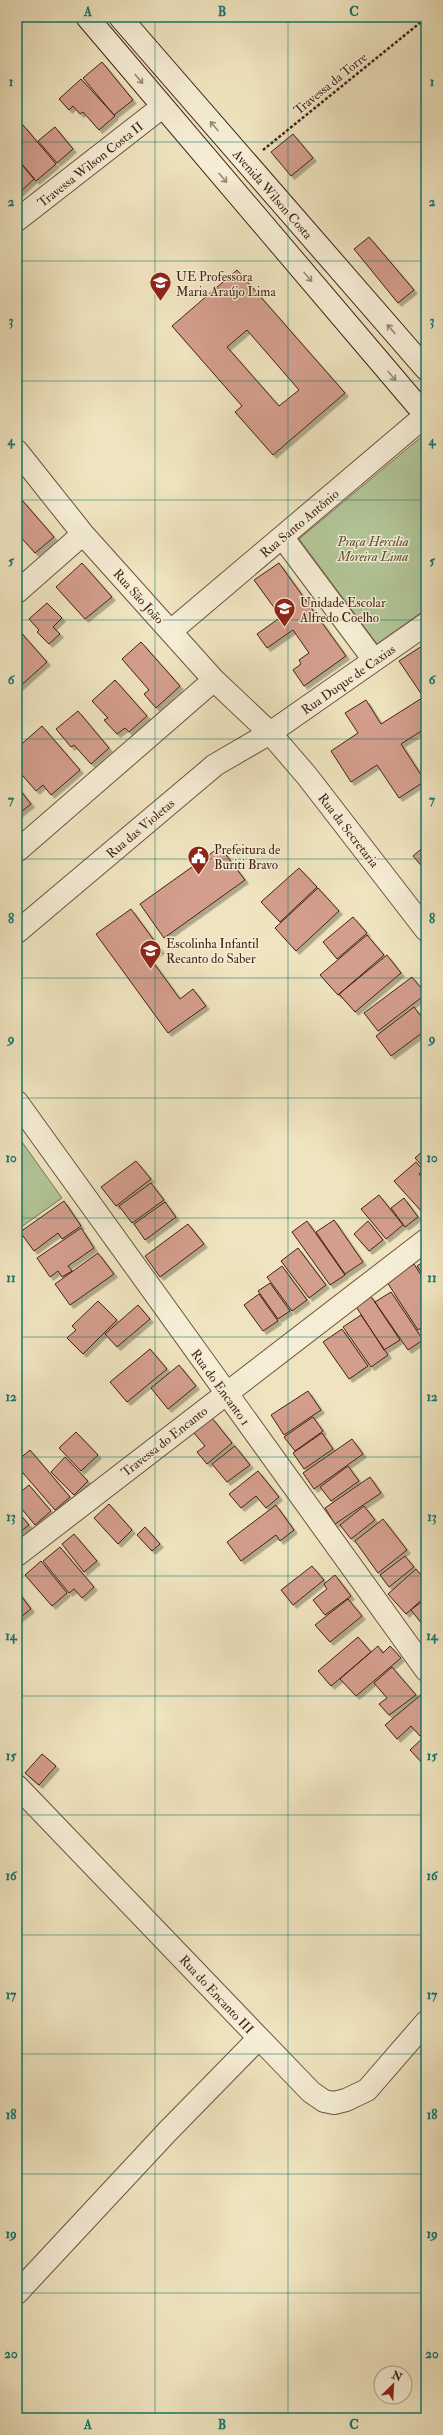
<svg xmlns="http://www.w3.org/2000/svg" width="443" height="2435" font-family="'IM FELL Double Pica',serif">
<defs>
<filter id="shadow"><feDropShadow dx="3.5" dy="3.5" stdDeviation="0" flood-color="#0004"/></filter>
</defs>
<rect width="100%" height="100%" fill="#efe4bf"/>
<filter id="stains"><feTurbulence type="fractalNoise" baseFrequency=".005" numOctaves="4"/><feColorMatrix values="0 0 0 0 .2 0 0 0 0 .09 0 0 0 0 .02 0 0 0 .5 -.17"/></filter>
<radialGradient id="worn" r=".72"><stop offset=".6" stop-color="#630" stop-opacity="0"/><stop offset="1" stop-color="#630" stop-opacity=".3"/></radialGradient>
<path fill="#b2c597" stroke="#7a7456" d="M 426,433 L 426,609 L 377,644 L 299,539 Z
M 17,1135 L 62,1198 L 17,1230 Z"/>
<path fill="#d49e8d" stroke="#432216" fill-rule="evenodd" filter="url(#shadow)" d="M 102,62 L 133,100 L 114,115 L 83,78 Z
M 81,79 L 115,116 L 99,130 L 83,112 L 80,114 L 73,106 L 69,110 L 59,99 Z
M 23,125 L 56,164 L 36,181 L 17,158 L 17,130 Z
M 55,127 L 73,149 L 57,163 L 38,141 Z
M 293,134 L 313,158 L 291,176 L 271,152 Z
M 17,159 L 34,179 L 19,193 L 17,191 Z
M 369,237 L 414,290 L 398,303 L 354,249 Z
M 237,270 L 345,393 L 273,455 L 235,412 L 242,406 L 172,326 ZM 247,330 L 299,390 L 279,406 L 227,347 Z
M 22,500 L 54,537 L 35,553 L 17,533 L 17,504 Z
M 82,563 L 112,597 L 85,619 L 56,587 Z
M 279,563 L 346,656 L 304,686 L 293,670 L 301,664 L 299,660 L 309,653 L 293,630 L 267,648 L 257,634 L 281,617 L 254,580 Z
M 47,603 L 62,618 L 53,627 L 60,634 L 49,644 L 37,632 L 39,630 L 29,619 Z
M 17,628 L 47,662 L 18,688 L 17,687 Z
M 141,642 L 180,686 L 156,708 L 144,694 L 149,690 L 122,659 Z
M 425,644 L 426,645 L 426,701 L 399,661 Z
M 115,680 L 147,716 L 129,732 L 125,728 L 117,734 L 104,720 L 108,718 L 92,701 Z
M 422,698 L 426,704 L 426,728 L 401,744 L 425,781 L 399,798 L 377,765 L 351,782 L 331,751 L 358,733 L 345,713 L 366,700 L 381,724 Z
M 78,711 L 109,748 L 91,764 L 74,745 L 71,747 L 56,729 Z
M 42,726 L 80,770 L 51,795 L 43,785 L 36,791 L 17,769 L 17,748 Z
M 17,786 L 31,804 L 17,815 Z
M 426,845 L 426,871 L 413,856 Z
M 220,847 L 245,880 L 164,938 L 140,904 Z
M 299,868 L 317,887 L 280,922 L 261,902 Z
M 318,888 L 339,911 L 296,951 L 275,928 Z
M 131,909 L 161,950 L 150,958 L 180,999 L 193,989 L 206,1006 L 168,1033 L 96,934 Z
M 353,917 L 367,933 L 337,959 L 323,942 Z
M 367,935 L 384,955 L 338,995 L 320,975 Z
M 387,955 L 401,973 L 355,1012 L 339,994 Z
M 412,977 L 426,994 L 378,1031 L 364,1013 Z
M 414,1007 L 426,1023 L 426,1030 L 391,1056 L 376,1036 Z
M 426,1148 L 426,1170 L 415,1158 Z
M 136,1161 L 151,1179 L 116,1206 L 101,1187 Z
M 416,1162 L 423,1170 L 419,1174 L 426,1182 L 426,1208 L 422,1212 L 394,1181 Z
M 151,1183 L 164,1200 L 132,1223 L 119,1206 Z
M 379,1195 L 403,1225 L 386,1239 L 361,1209 Z
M 404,1198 L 418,1217 L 405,1227 L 391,1208 Z
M 64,1201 L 81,1226 L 62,1239 L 58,1233 L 34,1251 L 20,1232 Z
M 165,1202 L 176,1217 L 145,1240 L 134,1224 Z
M 334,1220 L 363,1262 L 345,1274 L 316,1232 Z
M 307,1221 L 345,1275 L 330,1285 L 292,1232 Z
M 368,1221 L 383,1240 L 369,1251 L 354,1234 Z
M 188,1224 L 204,1244 L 160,1277 L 145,1256 Z
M 81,1228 L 94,1248 L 68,1266 L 72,1271 L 62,1277 L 58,1271 L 50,1277 L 37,1258 Z
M 298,1248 L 326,1285 L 309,1298 L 281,1261 Z
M 98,1253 L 114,1274 L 70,1305 L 55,1284 Z
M 426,1260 L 426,1279 L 417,1266 Z
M 414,1264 L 426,1283 L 426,1325 L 418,1330 L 387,1282 Z
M 282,1266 L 307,1300 L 292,1311 L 267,1277 Z
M 270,1283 L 290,1311 L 278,1319 L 258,1291 Z
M 391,1292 L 423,1340 L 408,1350 L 375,1302 Z
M 259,1294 L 278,1321 L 263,1331 L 244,1305 Z
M 370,1295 L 400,1340 L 384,1350 L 355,1305 Z
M 98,1301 L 117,1320 L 83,1354 L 67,1338 L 76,1330 L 72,1326 Z
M 138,1305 L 150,1319 L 117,1347 L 105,1334 Z
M 361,1315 L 388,1355 L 371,1367 L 343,1327 Z
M 342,1329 L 368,1366 L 349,1379 L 323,1342 Z
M 150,1349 L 167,1369 L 127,1402 L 110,1382 Z
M 179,1365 L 196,1386 L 168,1409 L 151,1388 Z
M 308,1391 L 321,1410 L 284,1435 L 271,1415 Z
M 313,1417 L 323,1431 L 295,1451 L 284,1437 Z
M 212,1418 L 232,1443 L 207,1464 L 197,1452 L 205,1446 L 194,1433 Z
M 76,1432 L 98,1455 L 81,1471 L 59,1448 Z
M 322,1433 L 333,1449 L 304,1469 L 293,1453 Z
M 352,1439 L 363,1454 L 314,1489 L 303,1473 Z
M 235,1446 L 250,1465 L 227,1482 L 212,1464 Z
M 30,1450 L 70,1497 L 55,1510 L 17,1466 L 17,1461 Z
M 65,1457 L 88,1481 L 74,1495 L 51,1472 Z
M 348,1466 L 359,1481 L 331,1501 L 320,1487 Z
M 258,1471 L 279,1497 L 266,1508 L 256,1496 L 241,1508 L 229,1494 Z
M 370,1477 L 381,1493 L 335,1524 L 325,1508 Z
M 29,1485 L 51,1511 L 35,1525 L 17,1503 L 17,1495 Z
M 109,1504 L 132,1530 L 118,1544 L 94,1518 Z
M 276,1505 L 294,1530 L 280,1541 L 276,1535 L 241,1561 L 227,1542 Z
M 364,1506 L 375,1520 L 351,1539 L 340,1525 Z
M 17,1511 L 29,1525 L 17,1534 Z
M 383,1519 L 407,1550 L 378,1573 L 355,1541 Z
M 145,1527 L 160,1544 L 152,1551 L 137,1535 Z
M 74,1534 L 97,1561 L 84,1572 L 62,1544 Z
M 60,1547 L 94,1587 L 82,1598 L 74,1589 L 69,1593 L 43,1561 Z
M 405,1556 L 414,1567 L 389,1587 L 380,1575 Z
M 41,1561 L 67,1593 L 52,1606 L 25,1575 Z
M 312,1566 L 324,1580 L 293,1605 L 281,1590 Z
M 416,1569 L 426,1581 L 426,1596 L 406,1614 L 388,1594 Z
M 335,1575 L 351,1596 L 325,1615 L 313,1600 L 327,1589 L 324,1584 Z
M 17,1590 L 31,1609 L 17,1620 Z
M 426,1598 L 426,1629 L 411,1610 Z
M 348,1599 L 362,1616 L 330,1642 L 315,1625 Z
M 358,1637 L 371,1652 L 331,1686 L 318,1671 Z
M 378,1646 L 383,1653 L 390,1646 L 401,1658 L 356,1696 L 340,1679 Z
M 392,1667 L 416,1695 L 389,1715 L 379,1704 L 387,1698 L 374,1683 Z
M 423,1693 L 426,1696 L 426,1731 L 420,1736 L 411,1726 L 397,1739 L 385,1725 Z
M 426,1735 L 426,1767 L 410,1750 Z
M 42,1754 L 56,1766 L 39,1785 L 25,1773 Z"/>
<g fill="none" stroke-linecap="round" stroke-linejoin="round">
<defs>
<path id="street" d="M 17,220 L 162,107
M 17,451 L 83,534 L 214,680 L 270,733 L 307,776 L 426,930
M 283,538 L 374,660
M 17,592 L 83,534
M 171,631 L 426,415
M 17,851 L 214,680
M 17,932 L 215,765 L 270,733 L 426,624
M 17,1102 L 426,1670
M 17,1555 L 426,1240
M 17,1786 L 259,2038 L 311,2092 L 324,2101 L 334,2103 L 346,2100 L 367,2090 L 426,2022
M 17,2293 L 167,2132 L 259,2038"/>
<path id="secondary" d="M 87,17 L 426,416
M 120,17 L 426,369"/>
</defs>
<use href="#street" stroke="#6e5240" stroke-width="24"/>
<use href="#secondary" stroke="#432216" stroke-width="24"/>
<path stroke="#432216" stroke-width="2.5" stroke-dasharray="3 2" stroke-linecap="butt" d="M 263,150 L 426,18"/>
<use href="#street" stroke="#f5edd5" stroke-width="22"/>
<use href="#secondary" stroke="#f5edd5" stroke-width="22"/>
</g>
<defs><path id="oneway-shaft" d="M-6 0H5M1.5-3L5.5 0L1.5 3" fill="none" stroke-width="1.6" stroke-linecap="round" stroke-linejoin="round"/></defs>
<g stroke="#9c8876">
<use href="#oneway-shaft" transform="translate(139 79) rotate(50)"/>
<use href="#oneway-shaft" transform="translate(214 126) rotate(-131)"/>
<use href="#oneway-shaft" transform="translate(223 178) rotate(49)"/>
<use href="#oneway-shaft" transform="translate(308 277) rotate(49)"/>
<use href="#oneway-shaft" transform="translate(391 329) rotate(-131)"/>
<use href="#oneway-shaft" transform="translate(392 376) rotate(49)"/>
</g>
<path fill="none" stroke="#0f766e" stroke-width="1" stroke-opacity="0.55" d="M 155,17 L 155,2418M 288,17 L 288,2418M 17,142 L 426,142M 17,261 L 426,261M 17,381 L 426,381M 17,500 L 426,500M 17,620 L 426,620M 17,739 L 426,739M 17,859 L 426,859M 17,978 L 426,978M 17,1098 L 426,1098M 17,1218 L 426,1218M 17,1337 L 426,1337M 17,1457 L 426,1457M 17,1576 L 426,1576M 17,1696 L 426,1696M 17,1815 L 426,1815M 17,1935 L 426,1935M 17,2054 L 426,2054M 17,2174 L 426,2174M 17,2293 L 426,2293"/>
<defs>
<symbol id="school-pin" viewBox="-11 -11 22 30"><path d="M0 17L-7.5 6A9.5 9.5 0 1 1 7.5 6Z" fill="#8f2418" stroke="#f5edd5"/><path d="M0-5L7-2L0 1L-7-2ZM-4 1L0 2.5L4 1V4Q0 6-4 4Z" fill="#fff"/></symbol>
<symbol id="civic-pin" viewBox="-11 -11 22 30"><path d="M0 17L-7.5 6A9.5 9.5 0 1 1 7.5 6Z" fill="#8f2418" stroke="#f5edd5"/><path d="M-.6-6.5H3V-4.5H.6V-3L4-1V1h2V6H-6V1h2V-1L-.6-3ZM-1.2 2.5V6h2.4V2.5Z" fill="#fff"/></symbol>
</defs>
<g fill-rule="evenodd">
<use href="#school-pin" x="148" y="270" width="25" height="34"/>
<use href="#school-pin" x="272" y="596" width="25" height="34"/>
<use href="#civic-pin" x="186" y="844" width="25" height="34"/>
<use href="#school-pin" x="138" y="938" width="25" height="34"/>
</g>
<g text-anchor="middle" stroke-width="3" stroke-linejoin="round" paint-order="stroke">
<g font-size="13" fill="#432216" stroke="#f5edd5">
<text transform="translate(330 83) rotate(-39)" y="5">Travessa da Torre</text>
<text transform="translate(90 164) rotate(-38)" y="5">Travessa Wilson Costa II</text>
<text transform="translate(273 194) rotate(49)" y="5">Avenida Wilson Costa</text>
<text transform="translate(299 523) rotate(-40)" y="5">Rua Santo Antônio</text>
<text transform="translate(139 596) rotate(48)" y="5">Rua São João</text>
<text transform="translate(348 679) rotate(-35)" y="5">Rua Duque de Caxias</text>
<text transform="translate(140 828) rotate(-40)" y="5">Rua das Violetas</text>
<text transform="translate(349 830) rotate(52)" y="5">Rua da Secretaria</text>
<text transform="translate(221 1387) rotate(54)" y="5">Rua do Encanto 1</text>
<text transform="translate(164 1441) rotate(-38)" y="5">Travessa do Encanto</text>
<text transform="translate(217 1994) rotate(47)" y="5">Rua do Encanto III</text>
</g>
<g font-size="13" fill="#432216" stroke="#f5edd5" text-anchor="start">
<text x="176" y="281">UE Professora<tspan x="176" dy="15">Maria Araújo Lima</tspan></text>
<text x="300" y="607">Unidade Escolar<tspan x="300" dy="15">Alfredo Coelho</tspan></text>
<text x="214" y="854">Prefeitura de<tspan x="214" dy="15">Buriti Bravo</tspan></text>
<text x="166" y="948">Escolinha Infantil<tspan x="166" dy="15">Recanto do Saber</tspan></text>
</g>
<g font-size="13" font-style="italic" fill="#5f4b36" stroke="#f5edd5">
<text x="373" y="546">Praça Hercilia<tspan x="373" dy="15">Moreira Lima</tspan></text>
</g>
</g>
<rect width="443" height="2435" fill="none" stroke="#efe4bf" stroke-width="44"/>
<g transform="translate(393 2385) rotate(24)"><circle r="19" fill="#f5edd5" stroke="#ae9c89"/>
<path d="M0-3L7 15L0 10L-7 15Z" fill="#8f2418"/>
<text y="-6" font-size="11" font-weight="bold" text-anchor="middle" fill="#432216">N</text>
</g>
<rect x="22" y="22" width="399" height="2391" fill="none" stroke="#0f766e" stroke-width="1.5"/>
<g font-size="13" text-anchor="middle" font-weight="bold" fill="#0f766e">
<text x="88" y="16">A</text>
<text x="222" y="16">B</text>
<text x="354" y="16">C</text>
<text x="11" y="86">1</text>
<text x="432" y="86">1</text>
<text x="11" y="206">2</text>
<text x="432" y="206">2</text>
<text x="11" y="325">3</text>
<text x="432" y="325">3</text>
<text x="11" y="445">4</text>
<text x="432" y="445">4</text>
<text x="11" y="565">5</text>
<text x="432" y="565">5</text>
<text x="11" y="684">6</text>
<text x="432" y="684">6</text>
<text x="11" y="804">7</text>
<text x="432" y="804">7</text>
<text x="11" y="923">8</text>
<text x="432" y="923">8</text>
<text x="11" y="1043">9</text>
<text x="432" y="1043">9</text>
<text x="11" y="1162">10</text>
<text x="432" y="1162">10</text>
<text x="11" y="1282">11</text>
<text x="432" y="1282">11</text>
<text x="11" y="1401">12</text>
<text x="432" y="1401">12</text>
<text x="11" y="1521">13</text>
<text x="432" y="1521">13</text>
<text x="11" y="1640">14</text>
<text x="432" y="1640">14</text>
<text x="11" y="1760">15</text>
<text x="432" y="1760">15</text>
<text x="11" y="1880">16</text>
<text x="432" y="1880">16</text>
<text x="11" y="1999">17</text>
<text x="432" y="1999">17</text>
<text x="11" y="2119">18</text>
<text x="432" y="2119">18</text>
<text x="11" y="2238">19</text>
<text x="432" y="2238">19</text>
<text x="11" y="2358">20</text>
<text x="432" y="2358">20</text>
<text x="88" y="2429">A</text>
<text x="222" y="2429">B</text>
<text x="354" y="2429">C</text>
</g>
<rect width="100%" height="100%" filter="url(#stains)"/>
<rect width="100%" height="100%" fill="url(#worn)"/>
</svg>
